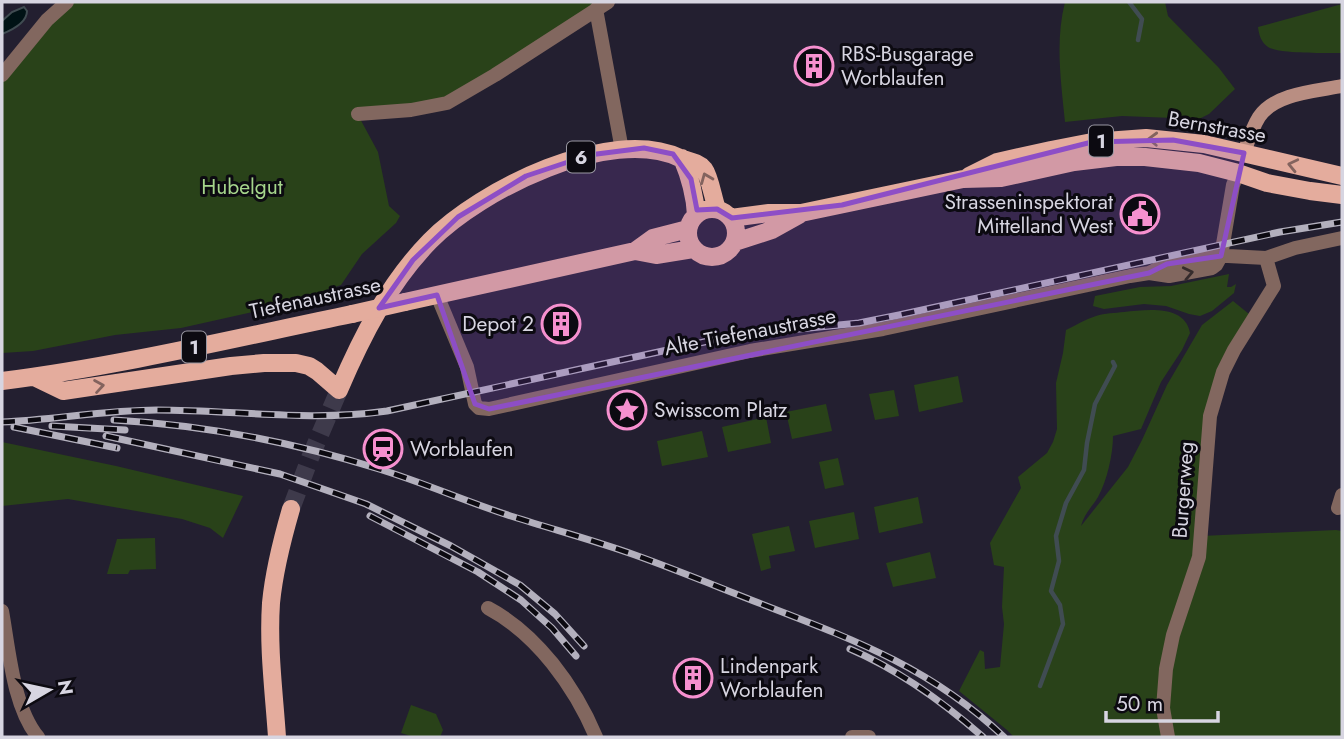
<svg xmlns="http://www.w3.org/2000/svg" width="1344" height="739" font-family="Jost,sans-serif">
<rect width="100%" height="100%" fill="#231f30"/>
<path fill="#294219" d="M 67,2 L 608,2 L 447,103 L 358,115 L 378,152 L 389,206 L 400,216 L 396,223 L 362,254 L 341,285 L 279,306 L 181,328 L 115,335 L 33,351 L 2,353 L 2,75 Z
M 1065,2 L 1165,2 L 1168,16 L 1219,68 L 1235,89 L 1209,114 L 1199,119 L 1122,116 L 1065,122 C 1061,82 1055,41 1065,2 Z
M 1342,4 L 1342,53 C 1327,53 1279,54 1268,47 C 1261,42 1259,35 1258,27 Z
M 1229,274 L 1227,287 L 1231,287 L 1236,284 L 1234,293 L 1212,311 L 1200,316 L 1189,314 L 1166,306 L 1144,304 L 1104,309 L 1093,306 L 1095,296 L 1140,287 L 1171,286 Z
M 1233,301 L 1249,314 L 1228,348 L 1196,544 L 1168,634 L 1163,737 L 1014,737 L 1007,730 L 959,691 L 980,650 L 984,652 L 985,669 L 1000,667 L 1004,624 L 1002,607 L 1004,567 L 994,565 L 990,543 L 1021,488 L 1018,477 L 1047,453 L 1053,442 L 1057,429 L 1056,383 L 1063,353 L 1066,330 C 1076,325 1086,319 1096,316 C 1105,313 1115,313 1124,312 C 1146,310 1185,304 1190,333 L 1182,350 L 1161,382 L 1141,429 L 1113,436 C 1113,454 1107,481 1098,497 C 1092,507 1084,514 1081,526 L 1128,467 L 1142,440 L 1167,385 L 1202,325 Z
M 958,376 L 963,402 L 919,412 L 914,385 Z
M 894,390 L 899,416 L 875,420 L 869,394 Z
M 826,404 L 832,431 L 792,439 L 786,412 Z
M 766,417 L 771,443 L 728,452 L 722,427 Z
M 702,431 L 708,457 L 662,466 L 657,441 Z
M 2,442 L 116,466 L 243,496 L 223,538 L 210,528 L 182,519 L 68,499 L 2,506 Z
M 838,458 L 844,485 L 825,489 L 819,462 Z
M 918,497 L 923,523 L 879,533 L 874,507 Z
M 854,512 L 859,539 L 815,548 L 809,521 Z
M 789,526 L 795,551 L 769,556 L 771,568 L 761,571 L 752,534 Z
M 1336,530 L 1342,531 L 1342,737 L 1168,737 L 1163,708 L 1201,536 Z
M 155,538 L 156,569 L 130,570 L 128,574 L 107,574 L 117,539 Z
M 930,552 L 936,578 L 893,587 L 886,563 Z
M 411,705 L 436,714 L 443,730 L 440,737 L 414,737 L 401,733 Z"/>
<path fill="#001215" stroke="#404c52" stroke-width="2" d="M 24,7 L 27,11 C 27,23 12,30 2,34 L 2,21 L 12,12 Z"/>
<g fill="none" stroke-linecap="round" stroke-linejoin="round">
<path stroke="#404c52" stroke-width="4.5" d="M 1129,2 L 1142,19 L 1138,40
M 1040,686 L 1063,624 L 1060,605 L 1051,591 L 1059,561 L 1056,536 L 1066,503 L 1084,470 L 1087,443 L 1095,404 L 1115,366 L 1113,362"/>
<path stroke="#3e3a4b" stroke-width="18" stroke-dasharray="18 9" stroke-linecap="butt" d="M 291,509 L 310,458 L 339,390"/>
<path stroke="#82675f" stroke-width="14" d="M 596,9 L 622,150
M 2,75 L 47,20 L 67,2
M 358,114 L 411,110 L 447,103 L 495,75 L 608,2
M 1149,273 L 1167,264 L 1209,255 L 1266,258 L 1295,248 L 1342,238
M 437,295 L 467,367 L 475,404 L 479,408 L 489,409 L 750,351 L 883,329 L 1130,276 L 1149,273 L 1169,276 L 1212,268 L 1216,265 L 1221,256 L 1233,185 L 1238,173
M 1338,508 L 1342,495
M 488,608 C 537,634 575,687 596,737
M 2,611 C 9,649 13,707 38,737
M 852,737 L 869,737
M 1168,737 L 1163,708 L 1166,669 L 1173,635 L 1199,557 L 1210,416 L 1223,372 L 1234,350 L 1274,286 L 1266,258"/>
<path stroke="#b98e82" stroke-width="14" d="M 1244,153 C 1248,141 1252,128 1259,117 C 1275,93 1317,91 1342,86"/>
<path stroke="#e4ac9d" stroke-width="18" d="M 682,158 C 690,177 695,194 696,215
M 969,176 L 997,162 L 1051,150 L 1092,142 L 1146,138 L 1204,144 L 1342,176
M688 233a24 24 0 1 1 48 0a24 24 0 1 1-48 0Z
M 731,218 L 769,213 L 801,213 L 963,179 L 1001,178 L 1074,162 L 1116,157 L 1145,157 L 1199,163 L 1238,173 L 1267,183 L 1310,191 L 1342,195
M 735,242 L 772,230 L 799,215
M 635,251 L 653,238 L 688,229
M 405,302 L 635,251 L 656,255 L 693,249
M 34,377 L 63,391 L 231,366 L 264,363 L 296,363 L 309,366 L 317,371 L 339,390 C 362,336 389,283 430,241 C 480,190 610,125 680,158 C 688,161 698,162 704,169 C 710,177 713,198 717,209
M 2,381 C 120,366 236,338 352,314
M 277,737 C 274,692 268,648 271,603 C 274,571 282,540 291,509"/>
<defs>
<path id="rail" d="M 114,420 C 203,425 293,442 379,469 C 425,483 469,503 514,517 C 555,530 596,541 635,555 C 677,570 718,587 759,603 C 852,639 930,667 1004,737
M 2,422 C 53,420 105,410 157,410 C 234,410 310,422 387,411 L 718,339 L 769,332 L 859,323 L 899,315 L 1280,232 L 1342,222
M 52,426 L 125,430
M 14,427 L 117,448
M 106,436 L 280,474 L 366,504 L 451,546 L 520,585 L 555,614 L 584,646
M 370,516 L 478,572 L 521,600 L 552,628 L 576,656
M 850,649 C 899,670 943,702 983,737"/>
</defs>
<use href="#rail" stroke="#b3b0bd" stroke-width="7"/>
<use href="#rail" stroke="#0c0a11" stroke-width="4.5" stroke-dasharray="13" stroke-linecap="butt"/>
<path stroke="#e4ac9d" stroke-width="18" d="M 352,314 L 405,302"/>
</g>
<defs><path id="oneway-chevron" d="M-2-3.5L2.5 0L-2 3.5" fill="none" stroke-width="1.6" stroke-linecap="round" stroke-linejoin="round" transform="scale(1.75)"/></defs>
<g stroke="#83635e">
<use href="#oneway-chevron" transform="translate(1153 139) rotate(-178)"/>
<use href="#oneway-chevron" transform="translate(1293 165) rotate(-167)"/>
<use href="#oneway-chevron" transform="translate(706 178) rotate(-112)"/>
<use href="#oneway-chevron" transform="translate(99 386) rotate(-9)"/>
</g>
<use stroke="#352b2c" href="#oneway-chevron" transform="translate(1188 273) rotate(-12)"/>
<path fill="#8d4ec6" fill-opacity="0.2" stroke="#8d4ec6" stroke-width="5" stroke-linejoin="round" d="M 1173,140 L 1244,153 L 1221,256 L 1167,264 L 1149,273 L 489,409 L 475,404 L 437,295 L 379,308 L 413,260 L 458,217 L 526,176 L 589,155 L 644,148 L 673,154 L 691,179 L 697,210 L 717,209 L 732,218 L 842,205 L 1092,142 Z"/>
<defs>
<symbol id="building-ring" viewBox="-11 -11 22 22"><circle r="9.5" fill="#0c0a11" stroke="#f690cf" stroke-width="1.5"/><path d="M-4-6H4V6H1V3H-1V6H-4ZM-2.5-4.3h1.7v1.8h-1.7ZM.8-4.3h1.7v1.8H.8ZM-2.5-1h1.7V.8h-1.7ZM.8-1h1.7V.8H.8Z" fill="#f690cf"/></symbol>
<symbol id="civic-ring" viewBox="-11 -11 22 22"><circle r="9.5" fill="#0c0a11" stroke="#f690cf" stroke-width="1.5"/><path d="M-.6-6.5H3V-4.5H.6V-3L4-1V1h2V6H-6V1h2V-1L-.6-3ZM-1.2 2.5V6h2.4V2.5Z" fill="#f690cf"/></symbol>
<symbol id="sight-ring" viewBox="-11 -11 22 22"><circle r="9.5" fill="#0c0a11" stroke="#f690cf" stroke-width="1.5"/><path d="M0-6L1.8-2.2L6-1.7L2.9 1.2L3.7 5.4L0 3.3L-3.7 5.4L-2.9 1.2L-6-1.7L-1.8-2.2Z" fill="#f690cf"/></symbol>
<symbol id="station-ring" viewBox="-11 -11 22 22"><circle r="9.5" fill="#0c0a11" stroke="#f690cf" stroke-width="1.5"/><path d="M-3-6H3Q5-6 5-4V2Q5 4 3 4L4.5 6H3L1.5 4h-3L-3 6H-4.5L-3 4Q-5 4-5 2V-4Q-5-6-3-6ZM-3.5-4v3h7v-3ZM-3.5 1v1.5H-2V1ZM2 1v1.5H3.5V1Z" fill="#f690cf"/></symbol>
</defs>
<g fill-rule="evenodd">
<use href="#building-ring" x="792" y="44" width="44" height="44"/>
<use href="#civic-ring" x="1118" y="192" width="44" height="44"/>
<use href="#building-ring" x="539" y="302" width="44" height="44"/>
<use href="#sight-ring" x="605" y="388" width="44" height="44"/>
<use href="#station-ring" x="361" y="427" width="44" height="44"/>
<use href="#building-ring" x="671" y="656" width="44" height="44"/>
</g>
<g text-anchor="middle" stroke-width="6" stroke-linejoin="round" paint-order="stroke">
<g fill="#0c0a11" stroke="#9a98a3" stroke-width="2">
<rect x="1089" y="125.5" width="24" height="31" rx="5"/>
<rect x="567" y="141.5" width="28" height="31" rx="5"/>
<rect x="182" y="331.5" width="24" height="31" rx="5"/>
</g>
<g font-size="19" font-weight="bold" fill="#d7d5e1">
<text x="1101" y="148">1</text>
<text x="581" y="164">6</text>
<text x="194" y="354">1</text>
</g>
<g font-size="21" fill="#d7d5e1" stroke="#0c0a11" text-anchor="start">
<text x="841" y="61">RBS-Busgarage<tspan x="841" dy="24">Worblaufen</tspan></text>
<text x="1113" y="209" text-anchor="end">Strasseninspektorat<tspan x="1113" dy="24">Mittelland West</tspan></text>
<text x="534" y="331" text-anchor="end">Depot 2</text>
<text x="654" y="417">Swisscom Platz</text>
<text x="410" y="456">Worblaufen</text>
<text x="720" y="673">Lindenpark<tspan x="720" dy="24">Worblaufen</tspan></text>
</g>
<g font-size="21" fill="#d7d5e1" stroke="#0c0a11">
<text transform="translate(1217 127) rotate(10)" y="7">Bernstrasse</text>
<text transform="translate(315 298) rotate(-12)" y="7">Tiefenaustrasse</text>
<text transform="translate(750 332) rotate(-11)" y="7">Alte Tiefenaustrasse</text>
<text transform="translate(1183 490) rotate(-86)" y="7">Burgerweg</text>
</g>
<g font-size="21" fill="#a5d58b" stroke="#0c0a11">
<text x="242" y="194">Hubelgut</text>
</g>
</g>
<rect width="1344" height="739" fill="none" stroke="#d7d5e1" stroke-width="7"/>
<g transform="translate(49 690) rotate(81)" stroke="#0c0a11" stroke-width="5" paint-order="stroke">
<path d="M0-5L12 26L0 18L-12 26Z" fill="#d7d5e1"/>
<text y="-10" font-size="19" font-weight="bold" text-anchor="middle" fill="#d7d5e1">N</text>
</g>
<path d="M1106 711v10h112v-10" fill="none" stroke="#d7d5e1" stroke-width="3.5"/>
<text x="1116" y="711" font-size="21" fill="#d7d5e1" stroke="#0c0a11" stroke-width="5" paint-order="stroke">50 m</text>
</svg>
